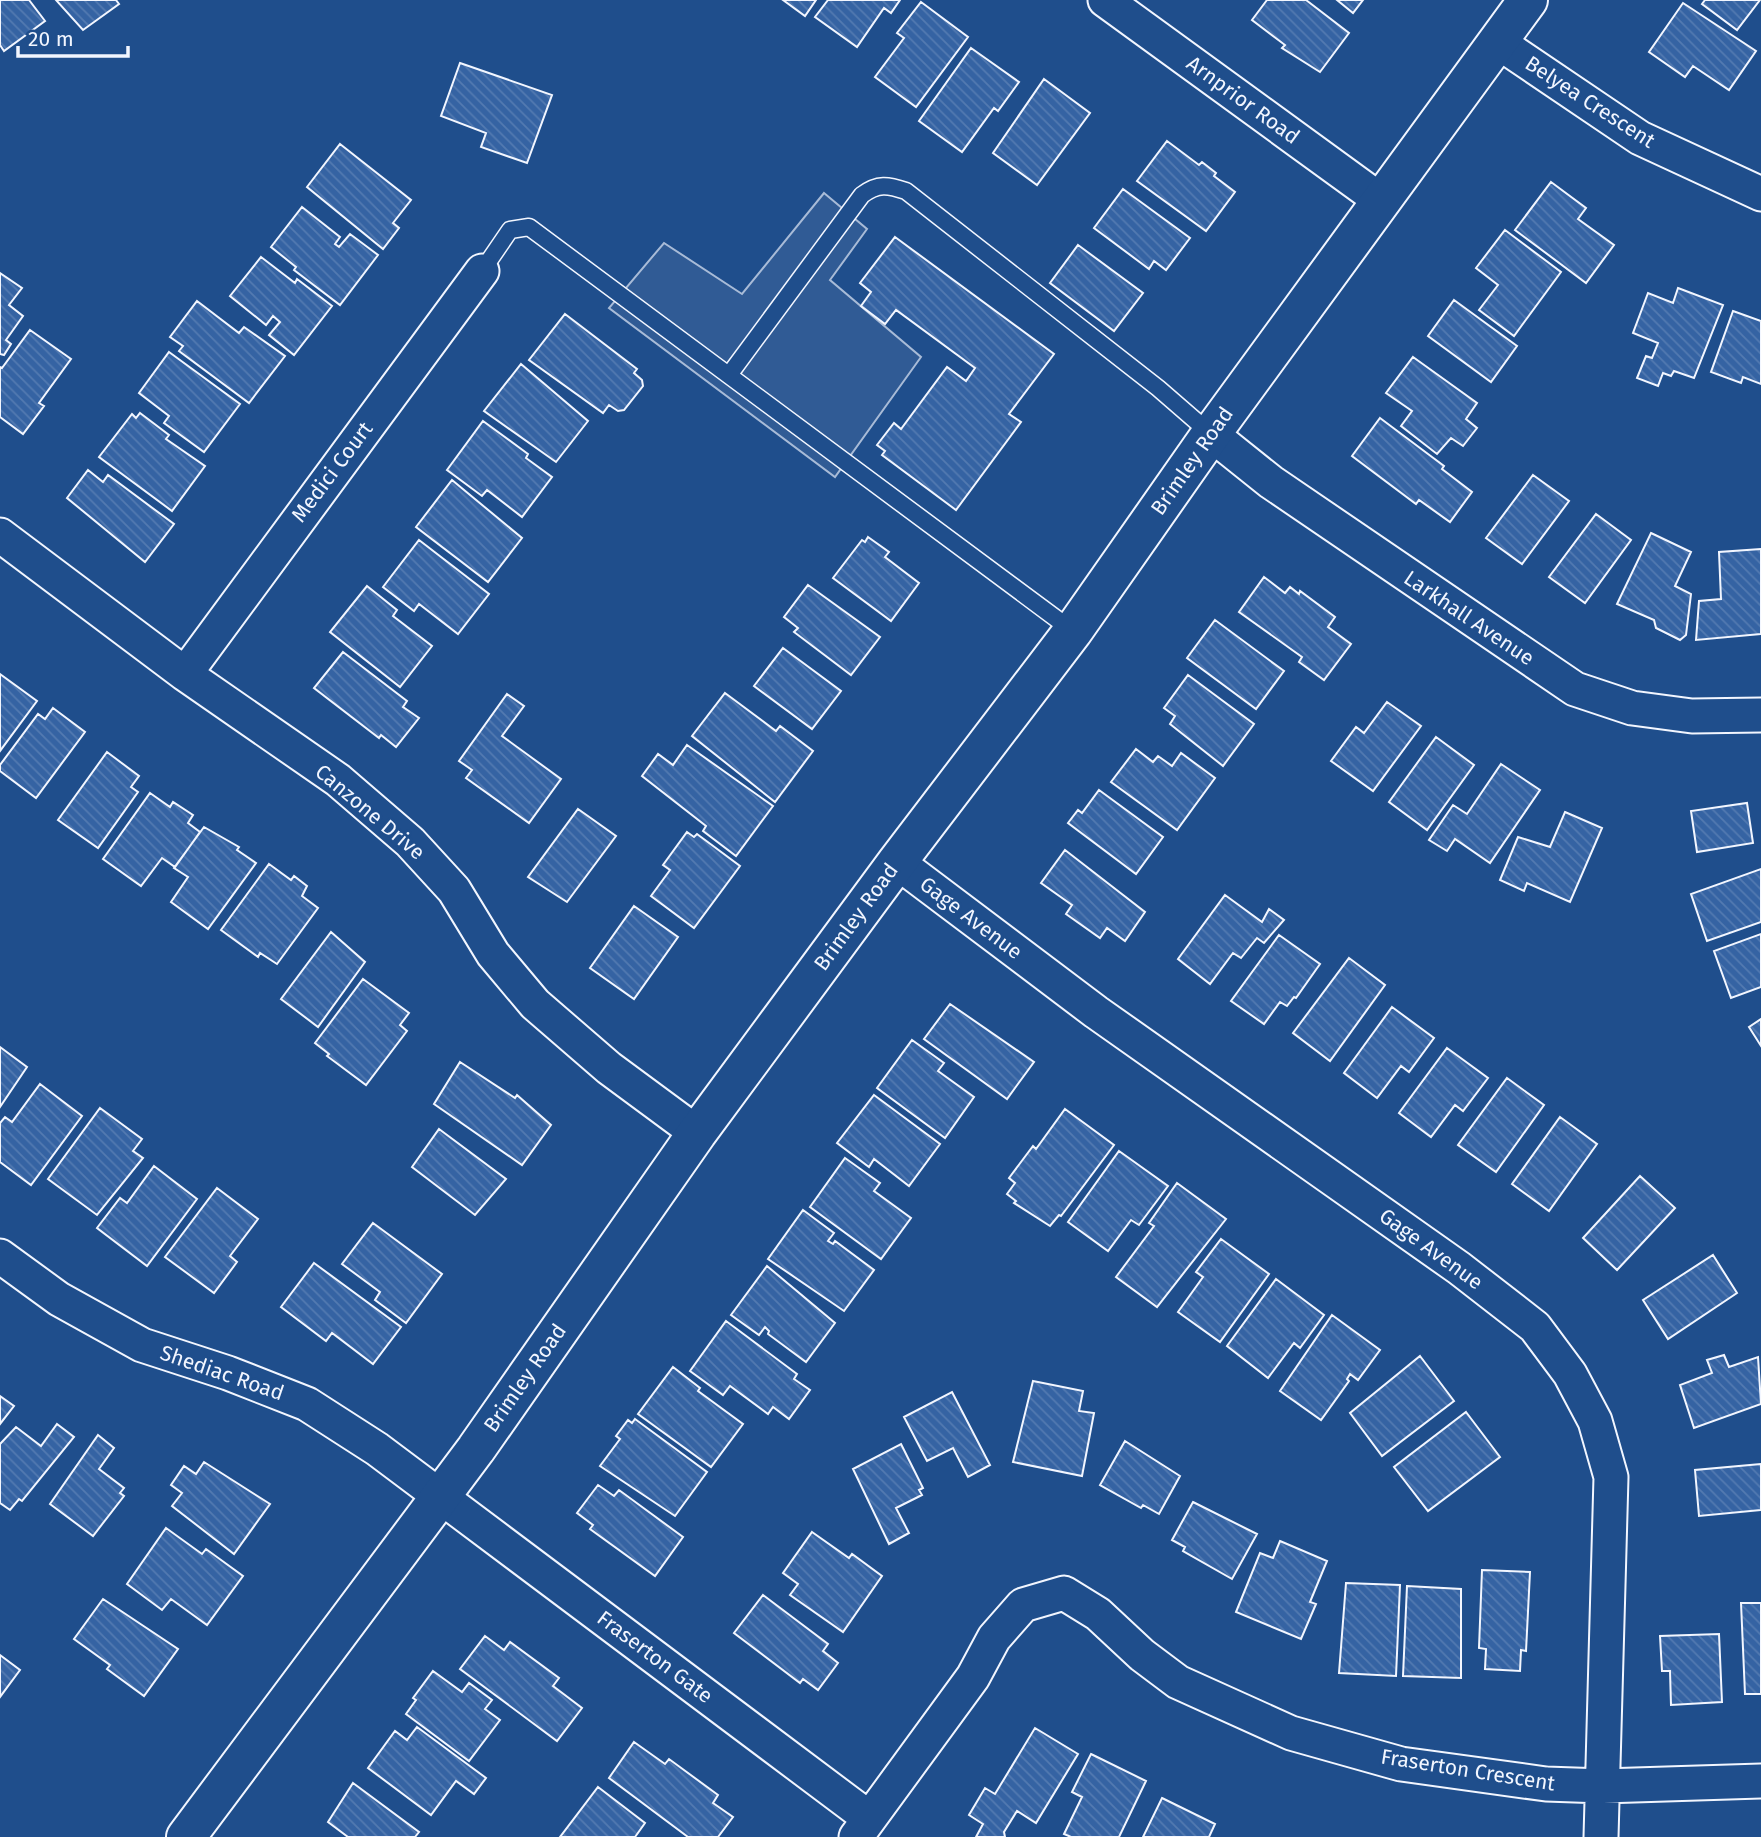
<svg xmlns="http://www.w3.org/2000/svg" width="1761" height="1837" font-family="'Fira Sans',sans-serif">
<defs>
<pattern id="building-back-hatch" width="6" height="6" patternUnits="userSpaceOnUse" patternTransform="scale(1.75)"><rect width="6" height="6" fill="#3563a3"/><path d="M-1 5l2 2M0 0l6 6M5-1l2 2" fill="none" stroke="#537ab1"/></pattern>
</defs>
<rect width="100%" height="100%" fill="#1f4e8c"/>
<path fill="#305b95" stroke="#a8bbd7" stroke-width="2" d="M 824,193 L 867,229 L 830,280 L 921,357 L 835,477 L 609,308 L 664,243 L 742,294 Z"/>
<path fill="url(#building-back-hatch)" stroke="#f2f6ff" stroke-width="2" d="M 0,0 L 29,0 L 45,21 L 4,51 L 0,45 Z
M 56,0 L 116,0 L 119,4 L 83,30 Z
M 783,0 L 816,0 L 805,16 Z
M 828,0 L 900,0 L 891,13 L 884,8 L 857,47 L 815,17 Z
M 1267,0 L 1306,0 L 1349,33 L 1320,72 L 1282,48 L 1285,45 L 1252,20 Z
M 1337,0 L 1363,0 L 1353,13 Z
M 1705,0 L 1760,0 L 1737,30 L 1702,4 Z
M 921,2 L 968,37 L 916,107 L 875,77 L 904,38 L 897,33 Z
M 1683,3 L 1756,51 L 1729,90 L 1693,66 L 1685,77 L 1649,52 Z
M 971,48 L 1019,82 L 998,111 L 994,108 L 962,152 L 919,121 Z
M 460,63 L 552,95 L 527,163 L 481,147 L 486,133 L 441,116 Z
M 1044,79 L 1090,113 L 1037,185 L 993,153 Z
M 1167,141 L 1199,165 L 1202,162 L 1216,173 L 1214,176 L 1235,192 L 1206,231 L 1137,181 Z
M 340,144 L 411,200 L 393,223 L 399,228 L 383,249 L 307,187 Z
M 1551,182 L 1586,208 L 1578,219 L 1614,245 L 1586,283 L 1515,230 Z
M 1123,189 L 1190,238 L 1166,270 L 1154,261 L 1149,269 L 1094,228 Z
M 302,207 L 340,237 L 335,244 L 339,247 L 350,234 L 378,255 L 340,305 L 294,270 L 296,267 L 271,247 Z
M 1505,230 L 1561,272 L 1514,336 L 1479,310 L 1498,285 L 1476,268 Z
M 895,237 L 1054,354 L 1009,414 L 1021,422 L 956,510 L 882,455 L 885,451 L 877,445 L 894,423 L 901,429 L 947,367 L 966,381 L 975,368 L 896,310 L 885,324 L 861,306 L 871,292 L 860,283 Z
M 1078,245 L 1143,293 L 1114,331 L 1050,283 Z
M 261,257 L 295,283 L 297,279 L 332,306 L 294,355 L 269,335 L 280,322 L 273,316 L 266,325 L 230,296 Z
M 0,273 L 22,288 L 9,305 L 23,316 L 6,340 L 11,344 L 4,355 L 0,354 Z
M 1678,288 L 1723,305 L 1694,378 L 1674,371 L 1671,376 L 1663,373 L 1658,386 L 1637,378 L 1646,356 L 1652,358 L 1658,343 L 1633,333 L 1648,293 L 1673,303 Z
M 1454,300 L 1517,346 L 1491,382 L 1428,336 Z
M 197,301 L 239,333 L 244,327 L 285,356 L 249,403 L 179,351 L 183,346 L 170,337 Z
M 1733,311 L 1761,321 L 1761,384 L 1743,377 L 1741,383 L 1711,372 Z
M 565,314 L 637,369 L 634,373 L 642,380 L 643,386 L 624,410 L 618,411 L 609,405 L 603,413 L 529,360 Z
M 30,330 L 71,359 L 39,403 L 44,406 L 23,434 L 0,417 L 0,367 L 2,368 Z
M 169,352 L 240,404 L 204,452 L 164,423 L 169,416 L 139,393 Z
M 1413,357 L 1477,403 L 1466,419 L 1477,428 L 1463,446 L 1451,438 L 1437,454 L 1401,426 L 1412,411 L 1386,393 Z
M 521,364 L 588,421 L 556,462 L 484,411 Z
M 140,413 L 169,435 L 166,439 L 205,466 L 172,511 L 99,457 L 132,414 L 136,418 Z
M 1380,418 L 1444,466 L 1442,469 L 1472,492 L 1450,522 L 1419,500 L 1416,504 L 1352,456 Z
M 483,421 L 528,454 L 526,458 L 552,477 L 522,517 L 487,490 L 482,496 L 447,470 Z
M 88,470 L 103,482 L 108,475 L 174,524 L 145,562 L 67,498 Z
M 1533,475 L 1569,501 L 1522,564 L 1486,538 Z
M 452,480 L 522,538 L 488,582 L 416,527 Z
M 1596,514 L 1631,540 L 1585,603 L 1549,577 Z
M 1651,533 L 1691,552 L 1675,586 L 1691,594 L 1686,635 L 1680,640 L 1656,628 L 1654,620 L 1617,604 Z
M 868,537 L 889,552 L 885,557 L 919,583 L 891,621 L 833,578 L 862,540 L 865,542 Z
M 419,540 L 489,594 L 458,634 L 419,604 L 414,611 L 383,587 Z
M 1761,549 L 1761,634 L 1696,640 L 1699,601 L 1721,599 L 1719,552 Z
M 1264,577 L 1285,593 L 1290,587 L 1299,594 L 1300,591 L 1335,617 L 1328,627 L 1351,644 L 1324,680 L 1299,662 L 1302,657 L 1239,612 Z
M 808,585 L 880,637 L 851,675 L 794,632 L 798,628 L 784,617 Z
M 367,586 L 397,610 L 393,616 L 432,646 L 400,687 L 330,632 Z
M 1215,620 L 1284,671 L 1256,709 L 1187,658 Z
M 783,648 L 841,691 L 812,729 L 754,686 Z
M 343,652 L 407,701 L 403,707 L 419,718 L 396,747 L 381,735 L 379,738 L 314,688 Z
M 0,674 L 37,701 L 0,751 Z
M 1188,675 L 1254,724 L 1223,766 L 1170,724 L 1175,716 L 1164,708 Z
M 725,693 L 776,731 L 780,726 L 813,751 L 775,802 L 692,736 Z
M 507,694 L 524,706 L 502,736 L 561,779 L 529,823 L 466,778 L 472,770 L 459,761 Z
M 1387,702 L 1421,726 L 1373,791 L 1331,761 L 1356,727 L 1364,733 Z
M 53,708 L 85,732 L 36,798 L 0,771 L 0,765 L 38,714 L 45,719 Z
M 1436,737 L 1474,765 L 1427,830 L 1389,802 Z
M 687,745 L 773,806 L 736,856 L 703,831 L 706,826 L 642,776 L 658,754 L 673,765 Z
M 1136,749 L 1153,762 L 1158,756 L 1172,766 L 1181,753 L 1215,778 L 1177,830 L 1111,782 Z
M 107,752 L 139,776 L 131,787 L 138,792 L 98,848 L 58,820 Z
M 1501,764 L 1540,790 L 1490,863 L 1455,839 L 1447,851 L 1429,840 L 1453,805 L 1467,814 Z
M 1099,790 L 1163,837 L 1136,874 L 1068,823 L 1078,810 L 1082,813 Z
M 150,793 L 170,807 L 173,802 L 193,815 L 188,823 L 200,832 L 175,867 L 162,858 L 141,886 L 103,859 Z
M 1747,803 L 1753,843 L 1697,852 L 1691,811 Z
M 578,809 L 616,836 L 567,902 L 528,877 Z
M 1565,812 L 1602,828 L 1570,902 L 1527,883 L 1524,891 L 1500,880 L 1518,837 L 1550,847 Z
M 204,827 L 239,847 L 237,850 L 256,863 L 208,929 L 171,902 L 188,877 L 174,868 Z
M 687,832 L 694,837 L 697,834 L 740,866 L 694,928 L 651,896 L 670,870 L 663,865 Z
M 1065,850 L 1145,912 L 1125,941 L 1107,928 L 1100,938 L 1066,914 L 1072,905 L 1041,883 Z
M 269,864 L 291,880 L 294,876 L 307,886 L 302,896 L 318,908 L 277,964 L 260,953 L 258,957 L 221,930 Z
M 1761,869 L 1761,922 L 1707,941 L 1691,894 Z
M 1225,895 L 1262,922 L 1269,909 L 1284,920 L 1264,943 L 1257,938 L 1241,958 L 1233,953 L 1210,984 L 1178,959 Z
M 634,906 L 678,937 L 634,999 L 590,968 Z
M 331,932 L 365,962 L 318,1027 L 281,999 Z
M 1761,934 L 1761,987 L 1731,998 L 1714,951 Z
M 1279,935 L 1320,964 L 1296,998 L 1294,997 L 1287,1006 L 1280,1002 L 1264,1024 L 1231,1001 Z
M 1349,958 L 1385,985 L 1330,1061 L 1293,1033 Z
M 363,979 L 409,1013 L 400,1025 L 407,1031 L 366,1085 L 327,1056 L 329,1054 L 315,1043 Z
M 950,1004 L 1034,1062 L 1007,1099 L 924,1039 Z
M 1392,1007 L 1434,1038 L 1409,1072 L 1401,1066 L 1377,1098 L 1344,1073 Z
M 1761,1019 L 1761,1046 L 1749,1027 Z
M 912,1040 L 944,1063 L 938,1071 L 974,1097 L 945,1138 L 877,1088 Z
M 0,1047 L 27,1067 L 0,1107 Z
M 1447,1048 L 1488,1078 L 1463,1111 L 1455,1105 L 1431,1137 L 1399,1113 Z
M 460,1062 L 515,1098 L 517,1095 L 551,1125 L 522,1165 L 434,1104 Z
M 1507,1078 L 1544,1105 L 1496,1172 L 1458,1145 Z
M 40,1084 L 82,1116 L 31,1185 L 0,1162 L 0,1123 L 5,1117 L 12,1122 Z
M 874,1095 L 940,1144 L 909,1186 L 874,1159 L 869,1167 L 837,1143 Z
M 100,1108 L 142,1139 L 133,1151 L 143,1158 L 97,1215 L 48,1179 Z
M 1065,1109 L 1114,1145 L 1061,1216 L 1059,1215 L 1050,1226 L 1014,1203 L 1016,1201 L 1007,1194 L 1015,1183 L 1009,1178 L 1033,1146 L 1036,1149 Z
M 1560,1117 L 1597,1144 L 1549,1211 L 1512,1184 Z
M 439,1129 L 506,1179 L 475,1215 L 412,1167 Z
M 1119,1151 L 1168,1186 L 1139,1225 L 1131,1220 L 1108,1251 L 1068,1222 Z
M 845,1158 L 880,1183 L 874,1191 L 911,1218 L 881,1259 L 810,1207 Z
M 154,1166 L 197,1199 L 147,1266 L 97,1228 L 120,1198 L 127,1203 Z
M 1640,1176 L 1675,1208 L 1617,1270 L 1583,1238 Z
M 1177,1183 L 1226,1219 L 1157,1307 L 1116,1277 L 1154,1226 L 1149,1223 Z
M 217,1188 L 258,1219 L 230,1256 L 237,1262 L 214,1293 L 165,1257 Z
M 803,1210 L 834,1233 L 828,1241 L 833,1244 L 835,1241 L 874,1270 L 844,1311 L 768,1259 Z
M 373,1223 L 442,1274 L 406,1323 L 375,1300 L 380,1292 L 342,1264 Z
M 1221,1239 L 1269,1274 L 1220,1342 L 1178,1312 L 1203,1277 L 1196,1272 Z
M 1713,1255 L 1737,1293 L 1668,1339 L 1643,1300 Z
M 314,1263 L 401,1327 L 373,1364 L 332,1333 L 326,1341 L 281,1307 Z
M 767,1266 L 835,1323 L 806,1362 L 768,1334 L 769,1331 L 765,1327 L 759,1335 L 731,1315 Z
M 1276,1279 L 1324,1315 L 1300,1348 L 1294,1343 L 1268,1378 L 1227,1346 Z
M 1332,1315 L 1380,1350 L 1358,1380 L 1350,1374 L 1347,1379 L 1349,1381 L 1321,1420 L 1280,1391 Z
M 726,1321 L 797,1374 L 794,1379 L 810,1390 L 789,1419 L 773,1407 L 768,1414 L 730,1386 L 723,1395 L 690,1371 Z
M 1724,1355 L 1729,1367 L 1758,1357 L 1761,1404 L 1694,1428 L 1680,1385 L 1712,1373 L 1707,1360 Z
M 1420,1356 L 1454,1401 L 1382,1456 L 1350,1413 Z
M 673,1367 L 700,1388 L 698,1391 L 743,1424 L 711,1467 L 638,1414 Z
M 1033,1381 L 1083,1391 L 1079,1411 L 1094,1413 L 1082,1476 L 1013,1462 Z
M 952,1392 L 990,1465 L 968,1477 L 953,1448 L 927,1461 L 904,1417 Z
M 0,1396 L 14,1406 L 0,1424 Z
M 1466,1412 L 1500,1457 L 1428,1511 L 1394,1467 Z
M 635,1419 L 707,1472 L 675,1516 L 600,1466 L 620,1439 L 616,1436 L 628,1420 L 632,1423 Z
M 57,1424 L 74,1437 L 22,1501 L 19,1499 L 10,1510 L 0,1503 L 0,1444 L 16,1427 L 41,1446 Z
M 98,1435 L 114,1448 L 99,1469 L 124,1488 L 120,1493 L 124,1496 L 93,1536 L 50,1504 Z
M 1125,1441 L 1180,1476 L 1159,1514 L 1143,1505 L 1141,1508 L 1100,1485 Z
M 901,1444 L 923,1488 L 919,1490 L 922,1495 L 896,1508 L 909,1533 L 889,1544 L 853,1469 Z
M 204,1462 L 270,1504 L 234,1554 L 172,1506 L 182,1493 L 171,1485 L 184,1466 L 196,1474 Z
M 1761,1464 L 1761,1510 L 1699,1516 L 1695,1470 Z
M 598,1485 L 614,1496 L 619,1490 L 683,1537 L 655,1576 L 590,1529 L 593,1525 L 577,1513 Z
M 1193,1502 L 1257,1534 L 1232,1579 L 1183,1551 L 1185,1547 L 1172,1540 Z
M 166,1528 L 202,1554 L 206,1549 L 243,1576 L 207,1625 L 171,1599 L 162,1610 L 127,1584 Z
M 812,1532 L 849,1558 L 852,1554 L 882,1576 L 843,1632 L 790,1595 L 798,1584 L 783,1573 Z
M 1280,1541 L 1327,1561 L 1310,1602 L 1316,1604 L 1301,1639 L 1236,1612 L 1260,1553 L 1273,1558 Z
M 1482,1570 L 1530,1572 L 1526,1651 L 1521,1650 L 1520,1671 L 1485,1669 L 1486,1649 L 1479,1648 Z
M 1346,1583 L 1400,1585 L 1396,1676 L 1339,1673 Z
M 1407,1586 L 1461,1589 L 1461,1678 L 1403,1676 Z
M 763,1595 L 828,1644 L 823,1651 L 838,1663 L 818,1690 L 803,1679 L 800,1683 L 734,1633 Z
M 103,1599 L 178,1649 L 144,1696 L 107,1669 L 110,1665 L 74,1639 Z
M 1741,1603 L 1761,1603 L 1761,1694 L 1745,1694 Z
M 1719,1634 L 1722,1702 L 1671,1705 L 1670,1671 L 1662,1671 L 1660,1636 Z
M 485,1636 L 504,1650 L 510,1642 L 559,1678 L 553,1686 L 582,1708 L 557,1741 L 460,1669 Z
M 0,1655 L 20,1670 L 0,1697 Z
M 433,1671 L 462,1692 L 469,1683 L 492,1700 L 485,1709 L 500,1720 L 469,1761 L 406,1714 L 416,1700 L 413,1698 Z
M 417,1727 L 486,1778 L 474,1794 L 456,1781 L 431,1815 L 368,1768 L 395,1731 L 407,1740 Z
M 1035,1728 L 1078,1754 L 1036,1823 L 1017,1811 L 1004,1832 L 1005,1837 L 976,1837 L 983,1824 L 969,1815 L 985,1788 L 995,1794 Z
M 634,1742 L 665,1764 L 669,1759 L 718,1795 L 713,1803 L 733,1817 L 718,1837 L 688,1837 L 609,1778 Z
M 1091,1754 L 1146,1781 L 1119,1837 L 1071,1837 L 1064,1834 L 1082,1797 L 1072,1792 Z
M 353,1783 L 419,1832 L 415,1837 L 348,1837 L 328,1822 Z
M 598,1787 L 645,1823 L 635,1837 L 560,1837 Z
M 1162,1798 L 1215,1824 L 1209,1837 L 1143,1837 Z"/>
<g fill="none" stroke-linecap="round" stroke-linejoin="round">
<defs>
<path id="service" d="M 482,271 L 510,230 L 529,227 L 1073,631
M 729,375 L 862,195 C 878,183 888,185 906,191 L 1158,388 L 1211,434"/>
<path id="minor" d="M 1105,0 L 1380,200
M 1498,42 L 1640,138 L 1761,194
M 1211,434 L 1271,482 L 1575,689 L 1632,708 L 1692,716 L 1761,715
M 0,535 L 185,674 L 338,780 L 410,842 L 454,890 L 493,954 L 535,1004 L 609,1068 L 697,1133
M 185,674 L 482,271
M 897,862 L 1096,1012 L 1459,1268 L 1535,1327 L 1570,1374 L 1595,1421 L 1611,1477 L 1601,1837
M 0,1256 L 59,1299 L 142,1345 L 228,1373 L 307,1404 L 377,1449 L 869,1818
M 856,1837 L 973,1677 L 994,1638 L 1023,1605 L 1064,1593 L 1098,1614 L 1142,1655 L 1178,1682 L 1291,1733 L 1401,1764 L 1546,1784 L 1603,1786 L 1761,1781"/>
<path id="secondary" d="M 186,1837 L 476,1449 L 697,1133 L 897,862 L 1073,631 L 1211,434 L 1528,0"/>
</defs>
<use href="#service" stroke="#f2f6ff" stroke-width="19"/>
<use href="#minor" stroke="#f2f6ff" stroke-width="37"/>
<use href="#secondary" stroke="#f2f6ff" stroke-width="42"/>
<use href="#service" stroke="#1f4e8c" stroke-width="16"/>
<use href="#minor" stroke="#1f4e8c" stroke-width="33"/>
<use href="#secondary" stroke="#1f4e8c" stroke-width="38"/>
</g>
<g text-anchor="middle" stroke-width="5" stroke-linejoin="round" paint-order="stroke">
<g font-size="21" fill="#f2f6ff" stroke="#1f4e8c">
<text transform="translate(1243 100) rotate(36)" y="7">Arnprior Road</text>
<text transform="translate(1590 102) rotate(33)" y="7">Belyea Crescent</text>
<text transform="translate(1192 461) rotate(-55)" y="7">Brimley Road</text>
<text transform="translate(332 472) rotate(-53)" y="7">Medici Court</text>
<text transform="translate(1469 618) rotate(34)" y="7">Larkhall Avenue</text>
<text transform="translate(370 812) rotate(40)" y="7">Canzone Drive</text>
<text transform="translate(856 917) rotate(-54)" y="7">Brimley Road</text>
<text transform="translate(971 918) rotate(37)" y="7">Gage Avenue</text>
<text transform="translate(1431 1249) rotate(36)" y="7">Gage Avenue</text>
<text transform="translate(222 1373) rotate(19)" y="7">Shediac Road</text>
<text transform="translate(525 1378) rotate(-55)" y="7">Brimley Road</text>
<text transform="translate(655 1657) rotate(37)" y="7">Fraserton Gate</text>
<text transform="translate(1468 1770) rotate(9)" y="7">Fraserton Crescent</text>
</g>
</g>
<path d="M18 46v10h110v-10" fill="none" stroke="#f2f6ff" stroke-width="3.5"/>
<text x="28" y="46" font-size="21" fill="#f2f6ff" stroke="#1f4e8c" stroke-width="5" paint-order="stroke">20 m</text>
</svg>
